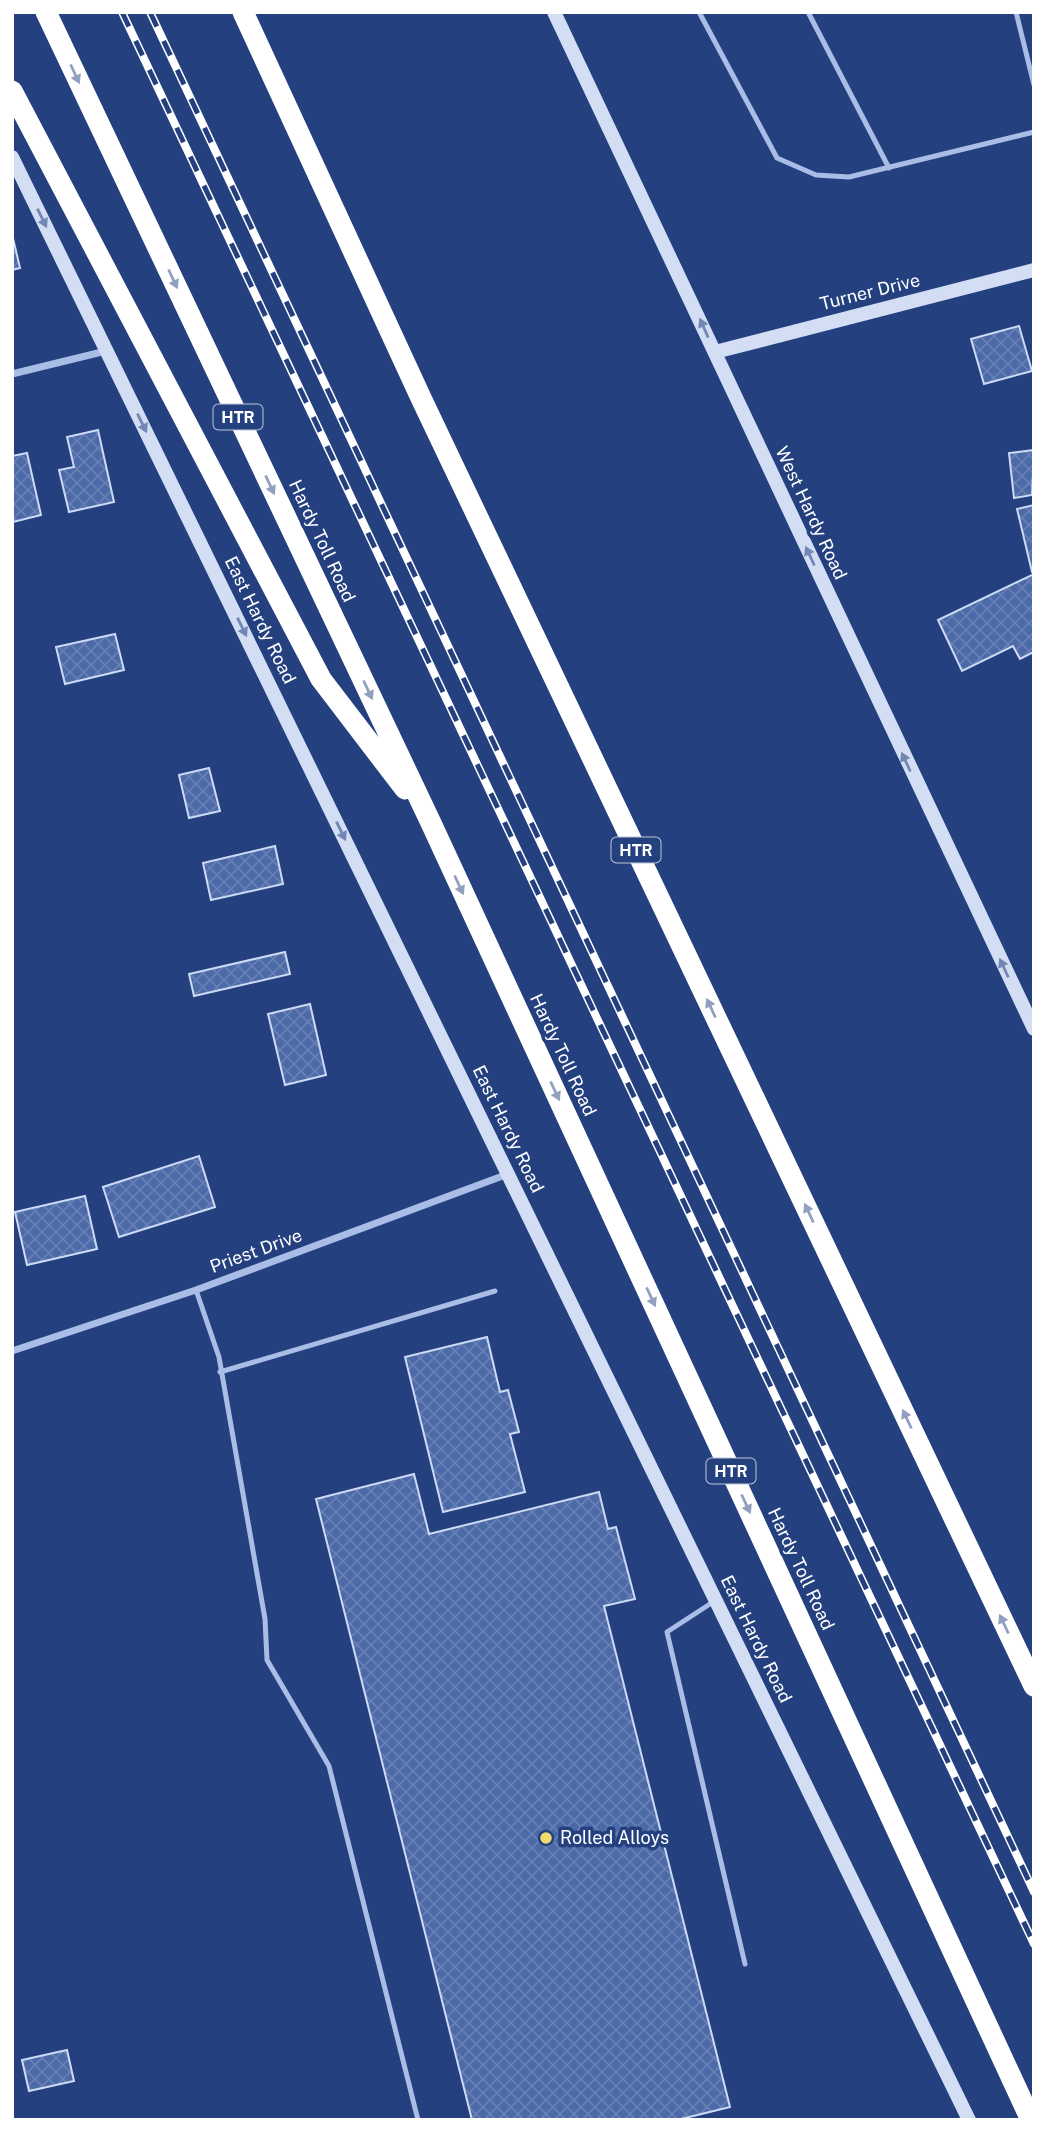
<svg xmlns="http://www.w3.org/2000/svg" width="1046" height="2132" font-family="'Public Sans',sans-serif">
<defs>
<pattern id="building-cross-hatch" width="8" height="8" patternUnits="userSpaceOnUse" patternTransform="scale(1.75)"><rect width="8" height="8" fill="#4c69a8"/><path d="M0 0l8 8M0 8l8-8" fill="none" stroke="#6780b5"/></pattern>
</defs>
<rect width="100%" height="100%" fill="#24407f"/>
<path fill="url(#building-cross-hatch)" stroke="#cddaf5" stroke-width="2" d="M 12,234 L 20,268 L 12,270 Z
M 1019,326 L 1032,371 L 984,384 L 971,339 Z
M 98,430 L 114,502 L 69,512 L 59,470 L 74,467 L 67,437 Z
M 1034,450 L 1032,495 L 1014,498 L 1009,453 Z
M 27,453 L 41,515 L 13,522 L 12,456 Z
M 1034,505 L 1034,572 L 1032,572 L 1017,509 Z
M 1034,574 L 1034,652 L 1020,659 L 1013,646 L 962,671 L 938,620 Z
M 115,634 L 124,670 L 65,684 L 56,647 Z
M 209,768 L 220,811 L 189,818 L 179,775 Z
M 275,846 L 283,884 L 211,900 L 203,863 Z
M 285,952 L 290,974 L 194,996 L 189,974 Z
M 310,1004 L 326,1075 L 285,1085 L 268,1014 Z
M 199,1156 L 215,1207 L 119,1237 L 103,1187 Z
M 85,1196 L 97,1249 L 27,1265 L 15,1212 Z
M 487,1337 L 500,1392 L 508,1390 L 519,1432 L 510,1434 L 525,1492 L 443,1512 L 405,1357 Z
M 414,1474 L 429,1534 L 599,1492 L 608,1529 L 616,1527 L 635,1599 L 604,1606 L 730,2107 L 677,2120 L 472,2120 L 316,1499 Z
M 67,2050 L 74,2081 L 29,2091 L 22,2060 Z"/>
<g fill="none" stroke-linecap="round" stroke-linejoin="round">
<path stroke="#aabde6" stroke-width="5" d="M 699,12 L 777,158 L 816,175 L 849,177 L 1034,132
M 808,12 L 889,168
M 1016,12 L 1034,85
M 196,1290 L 219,1357 L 265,1619 L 267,1660 L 329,1766 L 418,2120
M 220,1372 L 495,1291
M 713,1602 L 667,1632 L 745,1964"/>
<path stroke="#aabde6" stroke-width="7" d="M 12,374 L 106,351
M 12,1351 L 196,1290 L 508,1174"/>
<path stroke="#d3def5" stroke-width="14" d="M 554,12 L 1034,1029
M 12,157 L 969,2120
M 715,352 L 1034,270"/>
<path stroke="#fff" stroke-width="21" d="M 46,12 L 431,823 L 1031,2120
M 243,12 L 421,398 L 1034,1686
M 12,91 L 321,679 L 405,789"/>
<defs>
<path id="rail" d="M 122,12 L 1034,1944
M 150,12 L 1034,1892"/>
</defs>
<use href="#rail" stroke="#fff" stroke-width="8"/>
<use href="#rail" stroke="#24407f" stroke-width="5" stroke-dasharray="16" stroke-linecap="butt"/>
</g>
<defs><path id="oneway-solid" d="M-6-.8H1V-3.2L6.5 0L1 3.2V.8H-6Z" transform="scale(1.75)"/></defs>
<g fill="#92a0bf">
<use href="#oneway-solid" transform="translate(75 74) rotate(65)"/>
<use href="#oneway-solid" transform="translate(173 279) rotate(65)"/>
<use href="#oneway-solid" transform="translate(270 485) rotate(65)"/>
<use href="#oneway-solid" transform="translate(368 690) rotate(65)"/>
<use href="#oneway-solid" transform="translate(459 885) rotate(65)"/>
<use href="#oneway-solid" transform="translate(711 1008) rotate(-115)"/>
<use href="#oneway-solid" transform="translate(555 1091) rotate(65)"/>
<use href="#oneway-solid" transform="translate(809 1213) rotate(-115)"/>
<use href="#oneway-solid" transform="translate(651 1297) rotate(65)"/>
<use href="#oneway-solid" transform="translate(907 1419) rotate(-115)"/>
<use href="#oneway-solid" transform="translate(746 1504) rotate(65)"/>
<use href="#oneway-solid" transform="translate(1004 1624) rotate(-115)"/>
</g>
<g fill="#7387b4">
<use href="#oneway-solid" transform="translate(42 218) rotate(64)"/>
<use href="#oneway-solid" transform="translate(704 328) rotate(-114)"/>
<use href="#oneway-solid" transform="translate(142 423) rotate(64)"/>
<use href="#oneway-solid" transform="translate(810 556) rotate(-115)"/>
<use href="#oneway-solid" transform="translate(242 627) rotate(64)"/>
<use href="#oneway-solid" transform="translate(906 762) rotate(-115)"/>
<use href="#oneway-solid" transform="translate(341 831) rotate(64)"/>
<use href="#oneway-solid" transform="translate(1004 968) rotate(-115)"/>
</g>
<circle fill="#f1db6d" stroke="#24407f" stroke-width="2.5" cx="546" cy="1838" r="7"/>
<g text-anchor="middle" stroke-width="7" stroke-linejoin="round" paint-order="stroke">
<g fill="#24407f" stroke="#bdc6d9" stroke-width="2">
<rect x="213.5" y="404.5" width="49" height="25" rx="5"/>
<rect x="611.5" y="837.5" width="49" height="25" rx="5"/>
<rect x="706.5" y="1458.5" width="49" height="25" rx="5"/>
</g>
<g font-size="16" font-weight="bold" fill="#fff">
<text x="238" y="423">HTR</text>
<text x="636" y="856">HTR</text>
<text x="731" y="1477">HTR</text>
</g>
<g font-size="18" fill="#fff" stroke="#24407f">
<text transform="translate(870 292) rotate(-14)" y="6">Turner Drive</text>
<text transform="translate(811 513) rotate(65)" y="6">West Hardy Road</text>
<text transform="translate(322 541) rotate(65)" y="6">Hardy Toll Road</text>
<text transform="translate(260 620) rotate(64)" y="6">East Hardy Road</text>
<text transform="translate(563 1055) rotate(65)" y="6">Hardy Toll Road</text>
<text transform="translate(508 1129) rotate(64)" y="6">East Hardy Road</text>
<text transform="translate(256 1251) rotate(-20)" y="6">Priest Drive</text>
<text transform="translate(801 1569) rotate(65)" y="6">Hardy Toll Road</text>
<text transform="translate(756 1639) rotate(64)" y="6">East Hardy Road</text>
</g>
<g font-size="18" fill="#fff" stroke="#24407f" text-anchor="start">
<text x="560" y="1844">Rolled Alloys</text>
</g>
</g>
<rect width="1046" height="2132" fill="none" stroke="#ffffff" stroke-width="28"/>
</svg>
